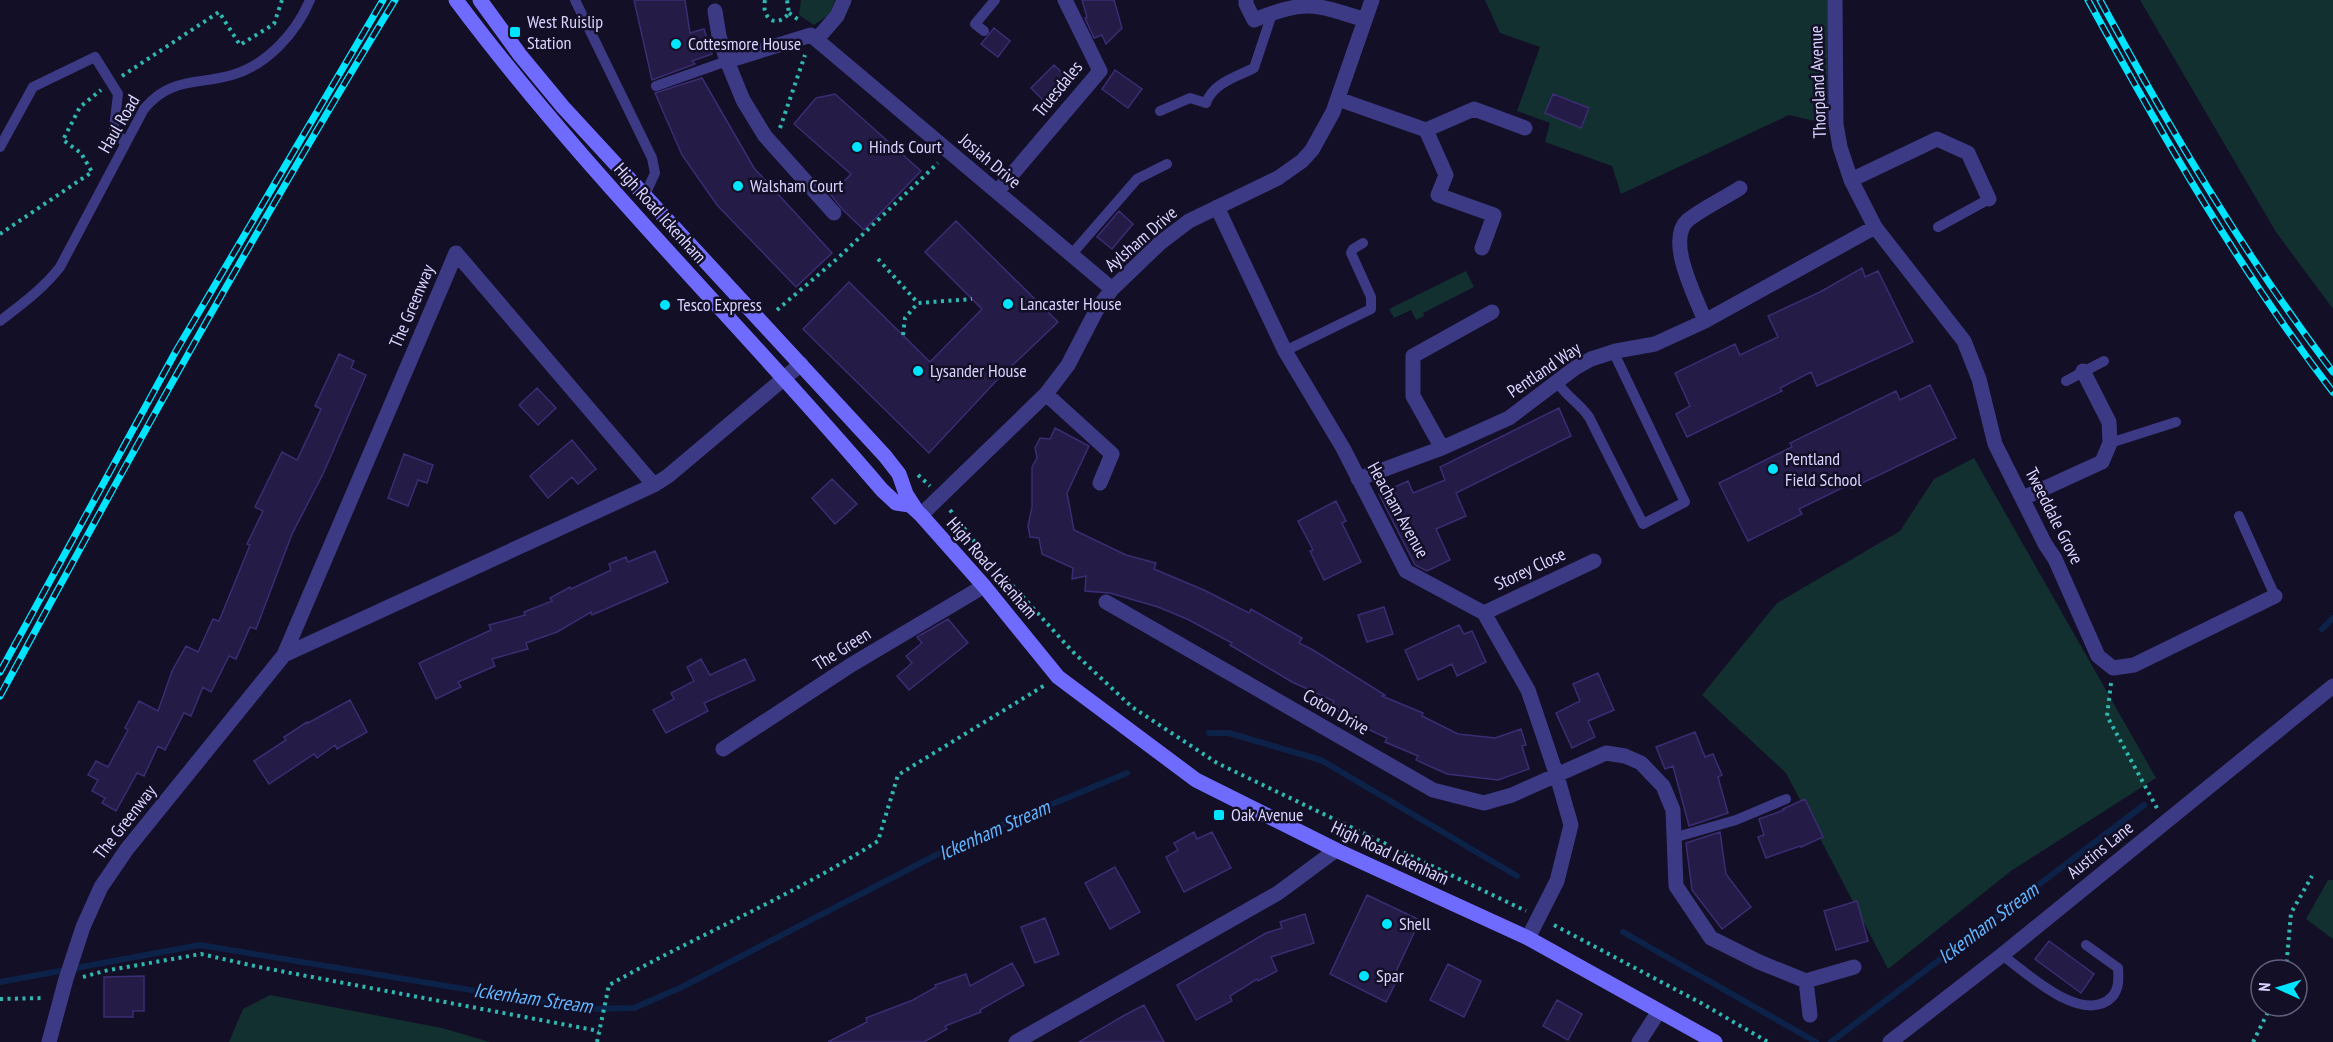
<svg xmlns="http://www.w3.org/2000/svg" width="2333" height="1042" font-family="'PT Sans Narrow',sans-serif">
<rect width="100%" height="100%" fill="#130f26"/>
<path fill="#12302f" d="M 801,0 L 835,0 L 830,14 L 814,25 L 799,15 Z
M 1485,0 L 1828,0 L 1828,124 L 1789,115 L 1621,194 L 1612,166 L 1545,142 L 1550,123 L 1517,111 L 1540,47 L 1500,33 Z
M 2140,0 L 2333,0 L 2333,309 L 2276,232 Z
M 1466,271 L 1474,287 L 1423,313 L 1424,316 L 1416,320 L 1411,310 L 1394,318 L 1389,309 Z
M 1974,458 L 2156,778 L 2011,871 L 1888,969 L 1786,773 L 1702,695 L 1777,603 L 1900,531 L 1934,479 Z
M 2328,880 L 2333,880 L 2333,939 L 2306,919 Z
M 270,995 L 442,1028 L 490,1042 L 229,1042 L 243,1009 Z"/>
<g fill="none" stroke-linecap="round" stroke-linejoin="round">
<path stroke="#0c2248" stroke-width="6" d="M 2322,629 L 2333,618
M 1209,733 L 1229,733 L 1321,760 L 1517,876
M 1623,932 L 1816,1042
M 0,982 L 200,945 L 585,1009 L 634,1008 L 682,987 L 963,841 L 1127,773
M 1831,1042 L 2144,805"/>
</g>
<path fill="#241b47" stroke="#3b2d73" stroke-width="1.5" d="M 634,0 L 685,0 L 690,33 L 704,29 L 712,54 L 692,61 L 695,64 L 652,80 Z
M 1082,0 L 1114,0 L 1122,28 L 1106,44 L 1102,35 L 1094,38 L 1085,18 L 1087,17 Z
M 994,28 L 1010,41 L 998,57 L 981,44 Z
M 1054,65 L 1070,80 L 1047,104 L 1031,88 Z
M 1115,70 L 1142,89 L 1128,108 L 1102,89 Z
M 702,78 L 754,168 L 832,253 L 796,287 L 717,205 L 682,155 L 655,93 Z
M 835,94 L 921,171 L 864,230 L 843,210 L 831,195 L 851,174 L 794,124 L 816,98 Z
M 1553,94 L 1589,108 L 1581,128 L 1545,113 Z
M 1119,211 L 1133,224 L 1112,249 L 1097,237 Z
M 956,221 L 1058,322 L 997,380 L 929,453 L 803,329 L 849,282 L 930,362 L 982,309 L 925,252 Z
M 1862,268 L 1865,277 L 1878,271 L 1913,342 L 1817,386 L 1811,372 L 1780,388 L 1782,391 L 1687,437 L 1676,414 L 1690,406 L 1675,373 L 1735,344 L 1740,355 L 1778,337 L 1768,316 L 1820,292 Z
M 339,354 L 354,361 L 351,368 L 366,375 L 323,474 L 292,534 L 256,629 L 250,627 L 236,659 L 229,656 L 211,692 L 203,687 L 191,716 L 184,713 L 165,750 L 158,746 L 144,776 L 137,773 L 116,811 L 102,803 L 105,798 L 92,791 L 98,780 L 88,775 L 96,761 L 108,767 L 128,730 L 125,728 L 139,701 L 158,711 L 172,671 L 186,646 L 198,652 L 213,619 L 219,621 L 250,545 L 247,544 L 263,511 L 255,507 L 282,452 L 297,460 L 321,409 L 315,406 Z
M 1930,385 L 1956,438 L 1852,488 L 1850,484 L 1799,509 L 1802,514 L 1748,541 L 1719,483 L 1792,447 L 1790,443 L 1896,391 L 1900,400 Z
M 537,388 L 556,408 L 538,425 L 519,405 Z
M 1559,408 L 1571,436 L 1456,493 L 1466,516 L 1436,529 L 1450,560 L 1427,571 L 1415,565 L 1379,494 L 1408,481 L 1413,493 L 1445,480 L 1440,467 Z
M 1055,428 L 1089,446 L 1067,493 L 1074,530 L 1126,555 L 1156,563 L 1154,569 L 1204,590 L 1249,613 L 1251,609 L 1302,638 L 1299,643 L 1313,650 L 1385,695 L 1382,696 L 1423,713 L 1422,716 L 1458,734 L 1495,738 L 1521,729 L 1526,745 L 1522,746 L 1529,769 L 1498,780 L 1447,774 L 1416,760 L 1418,756 L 1385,742 L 1387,738 L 1355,723 L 1331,706 L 1334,701 L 1292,682 L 1230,645 L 1232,643 L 1187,619 L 1158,607 L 1110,593 L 1085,591 L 1086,576 L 1072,579 L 1073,568 L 1042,554 L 1039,538 L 1030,537 L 1028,526 L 1032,507 L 1032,467 L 1037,458 L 1035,448 L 1040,438 L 1050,439 Z
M 572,440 L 596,469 L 578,484 L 572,477 L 548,498 L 530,476 Z
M 404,454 L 433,465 L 427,483 L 418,480 L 408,506 L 388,498 Z
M 832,479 L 857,504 L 835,524 L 812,498 Z
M 1336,501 L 1346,521 L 1342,523 L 1361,562 L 1324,580 L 1310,551 L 1313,550 L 1298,521 Z
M 655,551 L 668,582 L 592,615 L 591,612 L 557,632 L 526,643 L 528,649 L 492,659 L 495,666 L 458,682 L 461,687 L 436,699 L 419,663 L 491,630 L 489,625 L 525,615 L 524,612 L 552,601 L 550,598 L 570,587 L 571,589 L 611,570 L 609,564 L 626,557 L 628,562 Z
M 1384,607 L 1393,634 L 1367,642 L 1358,615 Z
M 948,619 L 968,643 L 909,690 L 897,676 L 912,663 L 906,656 L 922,643 L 917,637 Z
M 1459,625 L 1464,634 L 1472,631 L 1486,662 L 1457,676 L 1452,664 L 1418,680 L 1405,650 Z
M 701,659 L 710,675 L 745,659 L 755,680 L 704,703 L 708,711 L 666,733 L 653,710 L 674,699 L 671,693 L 694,681 L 687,667 Z
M 1598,673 L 1614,710 L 1588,721 L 1595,737 L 1572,748 L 1556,713 L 1580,701 L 1573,684 Z
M 350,700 L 367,732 L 337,749 L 335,745 L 317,758 L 314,754 L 269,784 L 254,761 L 286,740 L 284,737 L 307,722 L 308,723 Z
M 1695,732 L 1705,757 L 1713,754 L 1722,775 L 1718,777 L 1728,813 L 1689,826 L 1673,766 L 1665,769 L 1656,747 Z
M 1805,799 L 1823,837 L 1801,847 L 1800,846 L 1766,858 L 1758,837 L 1764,835 L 1759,819 L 1784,810 L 1783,809 Z
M 1194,832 L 1197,839 L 1212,832 L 1231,868 L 1184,892 L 1166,857 L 1178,850 L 1174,843 Z
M 1720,832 L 1726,874 L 1751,907 L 1722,929 L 1692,890 L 1686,843 Z
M 1115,867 L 1140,912 L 1110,929 L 1085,883 Z
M 1367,895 L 1420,920 L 1394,976 L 1398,978 L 1386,1002 L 1330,974 Z
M 1857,901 L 1868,941 L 1836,950 L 1824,911 Z
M 1305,914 L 1314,943 L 1271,957 L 1277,971 L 1258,981 L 1257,979 L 1230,996 L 1232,1001 L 1196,1020 L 1177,985 L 1266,933 L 1282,928 L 1280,922 Z
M 1045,918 L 1059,954 L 1035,963 L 1021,927 Z
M 2049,941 L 2094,974 L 2081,993 L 2035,959 Z
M 1012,963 L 1024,985 L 980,1010 L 981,1012 L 945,1026 L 947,1029 L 924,1042 L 828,1042 L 867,1022 L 866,1018 L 913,1000 L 936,987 L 935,985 L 966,974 L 970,986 Z
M 1448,964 L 1481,981 L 1464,1017 L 1430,1000 Z
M 144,976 L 144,1011 L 133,1011 L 133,1017 L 104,1017 L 104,977 Z
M 1557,1000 L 1582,1014 L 1568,1040 L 1543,1026 Z
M 1144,1005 L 1164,1042 L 1079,1042 L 1123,1016 Z"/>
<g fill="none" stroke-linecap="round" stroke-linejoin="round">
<path stroke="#2fb8b0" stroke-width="4" stroke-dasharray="3 4.5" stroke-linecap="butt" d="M 765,0 C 761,19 777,29 789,13 L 787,0
M 789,13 L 799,20
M 122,76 L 219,12 L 240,45 L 274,24 L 282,0
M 780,128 L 805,55
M 0,234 L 92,172 L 81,153 L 63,140 L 80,107 L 101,90
M 878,259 L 918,303 L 972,299
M 777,310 L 838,258 L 938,163
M 903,335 L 905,318 L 918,303
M 918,475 L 930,486
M 950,510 L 984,554 L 1072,651 L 1132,707 L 1217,763 L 1526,911
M 2111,683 L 2107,716 L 2158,810
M 1554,925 L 1701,1003 L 1768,1042
M 2286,970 L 2291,913 L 2312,876
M 83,977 L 104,971 L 201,954 L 259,967 L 599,1031
M 0,999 L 44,998
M 597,1042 L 609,985 C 698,935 792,896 878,841 L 898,775 L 1045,685
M 2253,1042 L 2271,1006"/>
<path stroke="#3d3a85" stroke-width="10" d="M 575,0 L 652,158 L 655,173 L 644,197
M 984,31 L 975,24 L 995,0
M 656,86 L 727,61
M 1160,111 L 1190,98 L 1206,103 C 1213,83 1236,77 1254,68 L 1273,11
M 0,147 L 33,87 L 95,57 L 118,94 L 114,128 L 125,144
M 1938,227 L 1989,199
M 1071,255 L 1137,179 L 1167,164
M 0,321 C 22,304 43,289 60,267 L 144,109 C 170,77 197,85 232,75 C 267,65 296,33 310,0
M 1285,351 L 1371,309 L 1371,297 L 1351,253 L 1353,249 L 1363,243
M 2066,381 L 2104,361
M 1557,382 C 1566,396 1579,403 1589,417 L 1643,524 L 1685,502 L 1613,351
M 2110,443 L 2176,422
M 2239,516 L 2275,596
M 1673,838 L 1736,820 L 1786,799
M 2002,955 C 2027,973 2076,1020 2107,1001 C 2119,993 2119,982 2118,968 L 2086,945"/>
<path stroke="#3d3a85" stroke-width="15" d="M 1246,0 L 1246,4 L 1254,20 C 1306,0 1313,3 1365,20
M 1835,0 L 1836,124 L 1840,147 L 1851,180 L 1875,227 L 1964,341 L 1979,379 L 1995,444 L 2045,544 L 2055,559 L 2098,656 L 2113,668 L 2134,665 L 2275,596
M 715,11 L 719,36 L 727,61 L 811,35 L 1112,289
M 817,39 L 837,16 L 844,0
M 727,61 L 743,100 L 765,136 L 834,213
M 1338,99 L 1426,130 L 1446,175 L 1438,195 L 1494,215 L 1482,248
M 1426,130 L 1474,109 L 1525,128
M 1851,180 L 1937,139 L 1968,153 L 1989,199
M 997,192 L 1100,71 L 1065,0
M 1217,207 L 1285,351 L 1343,448 L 1406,571 L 1484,613 L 1528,690 L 1557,776 L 1571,825 L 1557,881 L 1528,938
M 1705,321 C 1696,297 1665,240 1688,220 C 1703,208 1723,199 1740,188
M 1046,394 L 1112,454 L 1100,483
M 1442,448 L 1413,396 L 1413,356 L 1492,312
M 1358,479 L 1442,448 L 1509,418 L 1575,368 L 1591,359 L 1616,351 L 1655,344 L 1705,321 L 1875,227
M 2023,498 L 2102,462 L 2110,443 L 2109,422 L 2083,371
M 921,515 L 1046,394 L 1068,365 L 1096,311 L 1112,289 L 1160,243 L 1189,221 L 1278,178 L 1302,161 L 1312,150 L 1333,112 L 1372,0
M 1106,602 L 1433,790 L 1484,803 L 1512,795 L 1606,753 L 1625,756 L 1641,763 L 1663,786 L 1673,810 L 1676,886 L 1711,938 L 1759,962 L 1806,981 L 1854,967
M 1484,613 L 1594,561
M 284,655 L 456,253 L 654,485
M 723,749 L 851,665 L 984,586
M 1806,981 L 1810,1015
M 49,1042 L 66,979 L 83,927 L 101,887 L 127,849 L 284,655 L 654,485 L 668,476 L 801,364
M 1016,1042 L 1278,893 L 1336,850
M 1639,1042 L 1659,1011
M 1890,1042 L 2002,955 L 2333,686"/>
<path stroke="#6f6bff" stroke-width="15" d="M 456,0 C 586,174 742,325 882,490 L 896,503 L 910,505 L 921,515 L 984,586 L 1058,677 L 1196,780 L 1336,850 L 1528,938 L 1715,1042
M 480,0 L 520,55 L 563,107 L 885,456 L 899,474 L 906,494 L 917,511"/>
<defs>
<path id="rail" d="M 2088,0 C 2162,135 2239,270 2333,392
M 2100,0 C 2170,129 2244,255 2333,372
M 0,672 L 176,351 L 383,0
M 0,696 C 127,461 256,228 395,0"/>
</defs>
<use href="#rail" stroke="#00e5ff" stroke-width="7"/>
<use href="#rail" stroke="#130f26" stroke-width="4.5" stroke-dasharray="14" stroke-linecap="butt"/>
</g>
<g fill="#00e5ff" stroke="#130f26" stroke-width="2">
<rect x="509" y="26" width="12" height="12" rx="3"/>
<circle cx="676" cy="44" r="6"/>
<circle cx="857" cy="147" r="6"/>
<circle cx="738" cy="186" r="6"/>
<circle cx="1008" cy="304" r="6"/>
<circle cx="665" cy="305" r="6"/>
<circle cx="918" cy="371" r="6"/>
<circle cx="1773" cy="469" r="6"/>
<rect x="1213" y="809" width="12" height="12" rx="3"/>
<circle cx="1387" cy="924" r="6"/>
<circle cx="1364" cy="976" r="6"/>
</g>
<g text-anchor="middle" stroke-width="5" stroke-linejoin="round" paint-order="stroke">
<g font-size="18" fill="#d9d4ff" stroke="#130f26" text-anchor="start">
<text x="527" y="28">West Ruislip<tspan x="527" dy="21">Station</tspan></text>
<text x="688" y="50">Cottesmore House</text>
<text x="869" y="153">Hinds Court</text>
<text x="750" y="192">Walsham Court</text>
<text x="1020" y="310">Lancaster House</text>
<text x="677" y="311">Tesco Express</text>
<text x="930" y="377">Lysander House</text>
<text x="1785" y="465">Pentland<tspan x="1785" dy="21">Field School</tspan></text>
<text x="1231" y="821">Oak Avenue</text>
<text x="1399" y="930">Shell</text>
<text x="1376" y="982">Spar</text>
</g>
<g font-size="18" fill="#d9d4ff" stroke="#130f26">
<text transform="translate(1818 82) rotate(-92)" y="6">Thorpland Avenue</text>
<text transform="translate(1058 89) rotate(-51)" y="6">Truesdales</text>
<text transform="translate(119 124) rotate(-60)" y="6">Haul Road</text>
<text transform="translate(990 161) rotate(40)" y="6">Josiah Drive</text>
<text transform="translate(660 213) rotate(48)" y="6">High Road Ickenham</text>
<text transform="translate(1141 239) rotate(-41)" y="6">Aylsham Drive</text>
<text transform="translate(412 306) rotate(-67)" y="6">The Greenway</text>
<text transform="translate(1544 370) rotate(-34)" y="6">Pentland Way</text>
<text transform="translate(1398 510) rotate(61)" y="6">Heacham Avenue</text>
<text transform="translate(2054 516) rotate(63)" y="6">Tweeddale Grove</text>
<text transform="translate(992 568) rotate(49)" y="6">High Road Ickenham</text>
<text transform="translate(1530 569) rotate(-25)" y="6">Storey Close</text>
<text transform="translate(842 649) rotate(-32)" y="6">The Green</text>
<text transform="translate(1336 712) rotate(30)" y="6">Coton Drive</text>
<text transform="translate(125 822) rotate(-52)" y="6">The Greenway</text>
<text transform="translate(2100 850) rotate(-39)" y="6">Austins Lane</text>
<text transform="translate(1390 853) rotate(25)" y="6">High Road Ickenham</text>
</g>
<g font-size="20" font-style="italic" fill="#62b6ff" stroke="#130f26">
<text transform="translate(994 830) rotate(-24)" y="7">Ickenham Stream</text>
<text transform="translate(1988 923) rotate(-37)" y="7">Ickenham Stream</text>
<text transform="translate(533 998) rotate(8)" y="7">Ickenham Stream</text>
</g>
</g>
<g transform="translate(2279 988) rotate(274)"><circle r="28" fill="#130f26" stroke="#625e7d" stroke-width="1.5"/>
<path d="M0-4.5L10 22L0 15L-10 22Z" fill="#00e5ff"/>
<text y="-9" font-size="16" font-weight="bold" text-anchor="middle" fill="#d9d4ff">N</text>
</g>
</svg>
